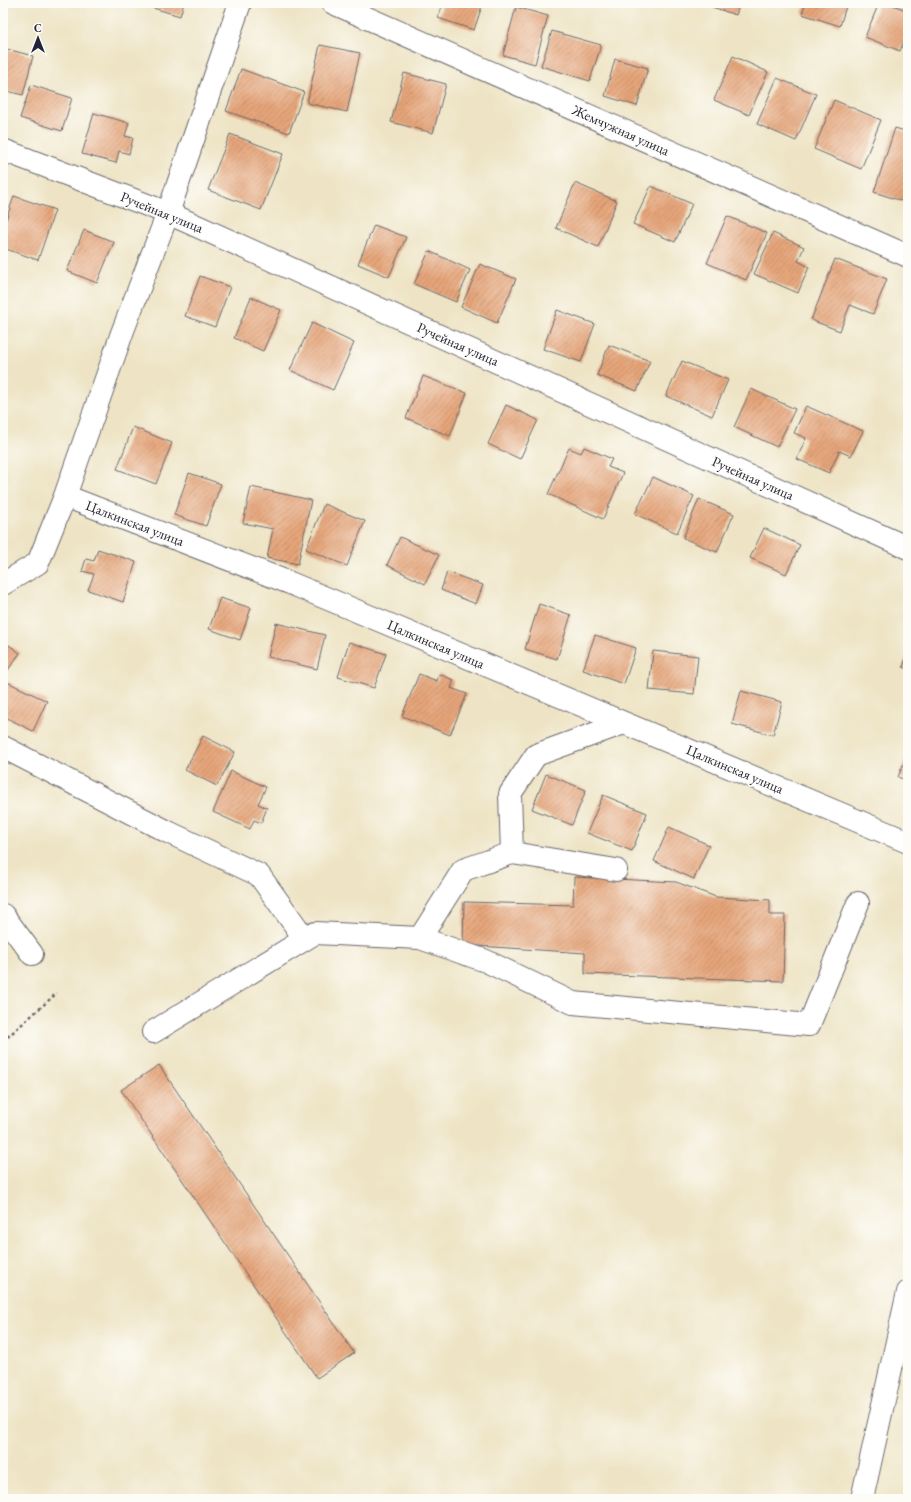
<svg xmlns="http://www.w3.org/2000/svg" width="911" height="1502" font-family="'EB Garamond',serif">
<defs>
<pattern id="building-hatch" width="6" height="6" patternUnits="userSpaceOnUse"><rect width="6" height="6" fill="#e6a579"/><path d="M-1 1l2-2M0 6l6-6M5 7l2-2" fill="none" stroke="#ba8664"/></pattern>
</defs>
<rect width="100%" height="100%" fill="#fdfcf7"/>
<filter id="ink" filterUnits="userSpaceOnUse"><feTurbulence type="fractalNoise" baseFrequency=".025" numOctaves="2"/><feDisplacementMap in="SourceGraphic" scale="8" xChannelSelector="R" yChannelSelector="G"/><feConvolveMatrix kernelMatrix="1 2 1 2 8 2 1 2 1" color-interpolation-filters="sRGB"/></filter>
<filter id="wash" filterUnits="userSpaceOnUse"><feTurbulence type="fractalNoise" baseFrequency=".012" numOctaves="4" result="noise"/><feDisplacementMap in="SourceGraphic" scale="16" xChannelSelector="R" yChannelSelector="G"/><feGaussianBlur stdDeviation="0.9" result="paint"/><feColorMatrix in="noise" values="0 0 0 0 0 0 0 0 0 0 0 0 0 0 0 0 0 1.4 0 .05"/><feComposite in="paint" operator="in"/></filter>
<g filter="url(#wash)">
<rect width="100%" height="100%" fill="#eee4c5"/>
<g id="blocks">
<path fill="url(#building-hatch)" d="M 143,3 L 184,3 L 180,16 L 143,5 Z
M 443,3 L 483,3 L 474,30 L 438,18 Z
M 710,3 L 740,3 L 736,15 L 709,6 Z
M 806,3 L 847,3 L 840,26 L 802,14 Z
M 879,3 L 888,3 L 908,11 L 908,31 L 900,51 L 865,37 Z
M 516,7 L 548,16 L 535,64 L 503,55 Z
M 552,31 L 601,45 L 590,81 L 541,66 Z
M 320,45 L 360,53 L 347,112 L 307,103 Z
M 3,48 L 33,56 L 23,95 L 3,90 Z
M 733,56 L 768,72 L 749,115 L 714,100 Z
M 615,59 L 648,68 L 637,106 L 605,96 Z
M 241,69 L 304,92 L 289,133 L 226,111 Z
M 404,73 L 446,84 L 433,133 L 391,122 Z
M 777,78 L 816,94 L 796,141 L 757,124 Z
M 31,85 L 72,98 L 62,131 L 20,118 Z
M 834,100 L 881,120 L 861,169 L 814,149 Z
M 94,113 L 129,123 L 125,136 L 133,138 L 129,154 L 119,151 L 116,163 L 82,154 Z
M 895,128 L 908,132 L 908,203 L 874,192 Z
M 230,134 L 283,154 L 261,210 L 208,190 Z
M 575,183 L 617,201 L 598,247 L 556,228 Z
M 651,186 L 692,204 L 675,242 L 633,224 Z
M 14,196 L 55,210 L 38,260 L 3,248 L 3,229 Z
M 727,216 L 767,233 L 746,280 L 707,263 Z
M 374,225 L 406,237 L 389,277 L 358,264 Z
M 84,230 L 114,242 L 97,283 L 67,271 Z
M 773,233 L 804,247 L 798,261 L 809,267 L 798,293 L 754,274 Z
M 429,251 L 470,270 L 456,302 L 414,284 Z
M 835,259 L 887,279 L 873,314 L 850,305 L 840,331 L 811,320 Z
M 480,264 L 516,279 L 497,323 L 461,307 Z
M 200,276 L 230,287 L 215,327 L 185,316 Z
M 251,297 L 281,310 L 263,351 L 234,338 Z
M 557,310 L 595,324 L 581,362 L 543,349 Z
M 312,323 L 354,343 L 333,390 L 290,370 Z
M 609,345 L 650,361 L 637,391 L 597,375 Z
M 682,361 L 728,380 L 712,416 L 666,396 Z
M 423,376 L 467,393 L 450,436 L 406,418 Z
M 751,389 L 795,409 L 777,447 L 734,427 Z
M 506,405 L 538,420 L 520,459 L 488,444 Z
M 806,406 L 863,431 L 851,456 L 839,451 L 829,473 L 797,459 L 806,438 L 794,433 Z
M 133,427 L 172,443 L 156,484 L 117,469 Z
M 584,447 L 612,459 L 608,467 L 623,473 L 603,519 L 548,494 L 569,448 L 581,453 Z
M 189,473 L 221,484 L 206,526 L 174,515 Z
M 653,477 L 694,496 L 677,533 L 635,514 Z
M 251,487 L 311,500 L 298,564 L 267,558 L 273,529 L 243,523 Z
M 699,499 L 734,514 L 717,552 L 683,538 Z
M 324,504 L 365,521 L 347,566 L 306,549 Z
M 764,528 L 800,545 L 786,574 L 750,558 Z
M 400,537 L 439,555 L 425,584 L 387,565 Z
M 98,549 L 136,562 L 123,602 L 88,590 L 94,574 L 82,571 L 86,559 L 94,561 Z
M 447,572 L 483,585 L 476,604 L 441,590 Z
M 220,598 L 251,608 L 240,640 L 209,629 Z
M 539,604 L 571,615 L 557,659 L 525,649 Z
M 276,623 L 325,635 L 317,669 L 268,657 Z
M 595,635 L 636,648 L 624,684 L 583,670 Z
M 3,641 L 20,653 L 5,674 L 3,672 Z
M 349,642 L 386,654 L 374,688 L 338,677 Z
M 653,651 L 698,656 L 694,694 L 649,690 Z
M 908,651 L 908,669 L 903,667 Z
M 419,674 L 437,681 L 439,674 L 454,680 L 451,688 L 467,694 L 450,735 L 402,716 Z
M 3,680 L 47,701 L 33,731 L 3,716 Z
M 741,691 L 782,702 L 773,735 L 732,724 Z
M 203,736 L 235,752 L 217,786 L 185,770 Z
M 908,753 L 908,781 L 898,777 Z
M 231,771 L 266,787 L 258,804 L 267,808 L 261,823 L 254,820 L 250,829 L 213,812 Z
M 546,774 L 586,790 L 572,825 L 532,809 Z
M 603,795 L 647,813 L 632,851 L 587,833 Z
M 669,827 L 709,845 L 694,879 L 654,861 Z
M 574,877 L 676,882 L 716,897 L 770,900 L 770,915 L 785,915 L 783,981 L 585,974 L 585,953 L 463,945 L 464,902 L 573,905 Z
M 159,1065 L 354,1353 L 317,1378 L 121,1090 Z"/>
</g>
</g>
<g filter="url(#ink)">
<use href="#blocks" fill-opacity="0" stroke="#69666b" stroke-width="1"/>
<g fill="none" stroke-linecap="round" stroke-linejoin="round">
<defs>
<path id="minor" d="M 333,3 L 908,256
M 3,150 L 168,213 L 908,548
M 65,496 L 122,333 L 168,213 L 240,3
M 3,584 L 38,563 L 65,496 L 290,583 L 908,842
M 3,747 L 168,832 L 259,875 L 305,939
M 616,870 L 512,853 L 510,794 L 536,755 L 624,723
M 3,915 L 32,954
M 420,938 L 463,870 L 512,853
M 153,1032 L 315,933 L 420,938 L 486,961 L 573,1003 L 809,1025 L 858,903
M 862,1499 L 908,1292"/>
</defs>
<use href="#minor" stroke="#69666b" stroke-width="24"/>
<path stroke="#69666b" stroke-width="2.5" stroke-dasharray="3 3" stroke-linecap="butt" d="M 3,1041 L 57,993"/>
<use href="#minor" stroke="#fff" stroke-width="22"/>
</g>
</g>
<g text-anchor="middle" stroke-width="3.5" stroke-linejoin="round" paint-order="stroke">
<g font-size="14" fill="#22223b" stroke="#fdfcf7">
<text transform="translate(621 130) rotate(24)" y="5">Жемчужная улица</text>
<text transform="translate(162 212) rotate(22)" y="5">Ручейная улица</text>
<text transform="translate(458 344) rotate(24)" y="5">Ручейная улица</text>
<text transform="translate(753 478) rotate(24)" y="5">Ручейная улица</text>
<text transform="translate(135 523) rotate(21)" y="5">Цалкинская улица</text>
<text transform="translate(436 644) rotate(23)" y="5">Цалкинская улица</text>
<text transform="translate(735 769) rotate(23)" y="5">Цалкинская улица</text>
</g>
</g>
<rect width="911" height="1502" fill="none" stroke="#fdfcf7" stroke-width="16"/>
<g transform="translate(38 38)" stroke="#fdfcf7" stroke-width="3" paint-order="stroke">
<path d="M0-3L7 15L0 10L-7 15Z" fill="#22223b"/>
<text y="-6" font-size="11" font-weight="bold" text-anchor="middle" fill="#22223b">С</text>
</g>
</svg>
